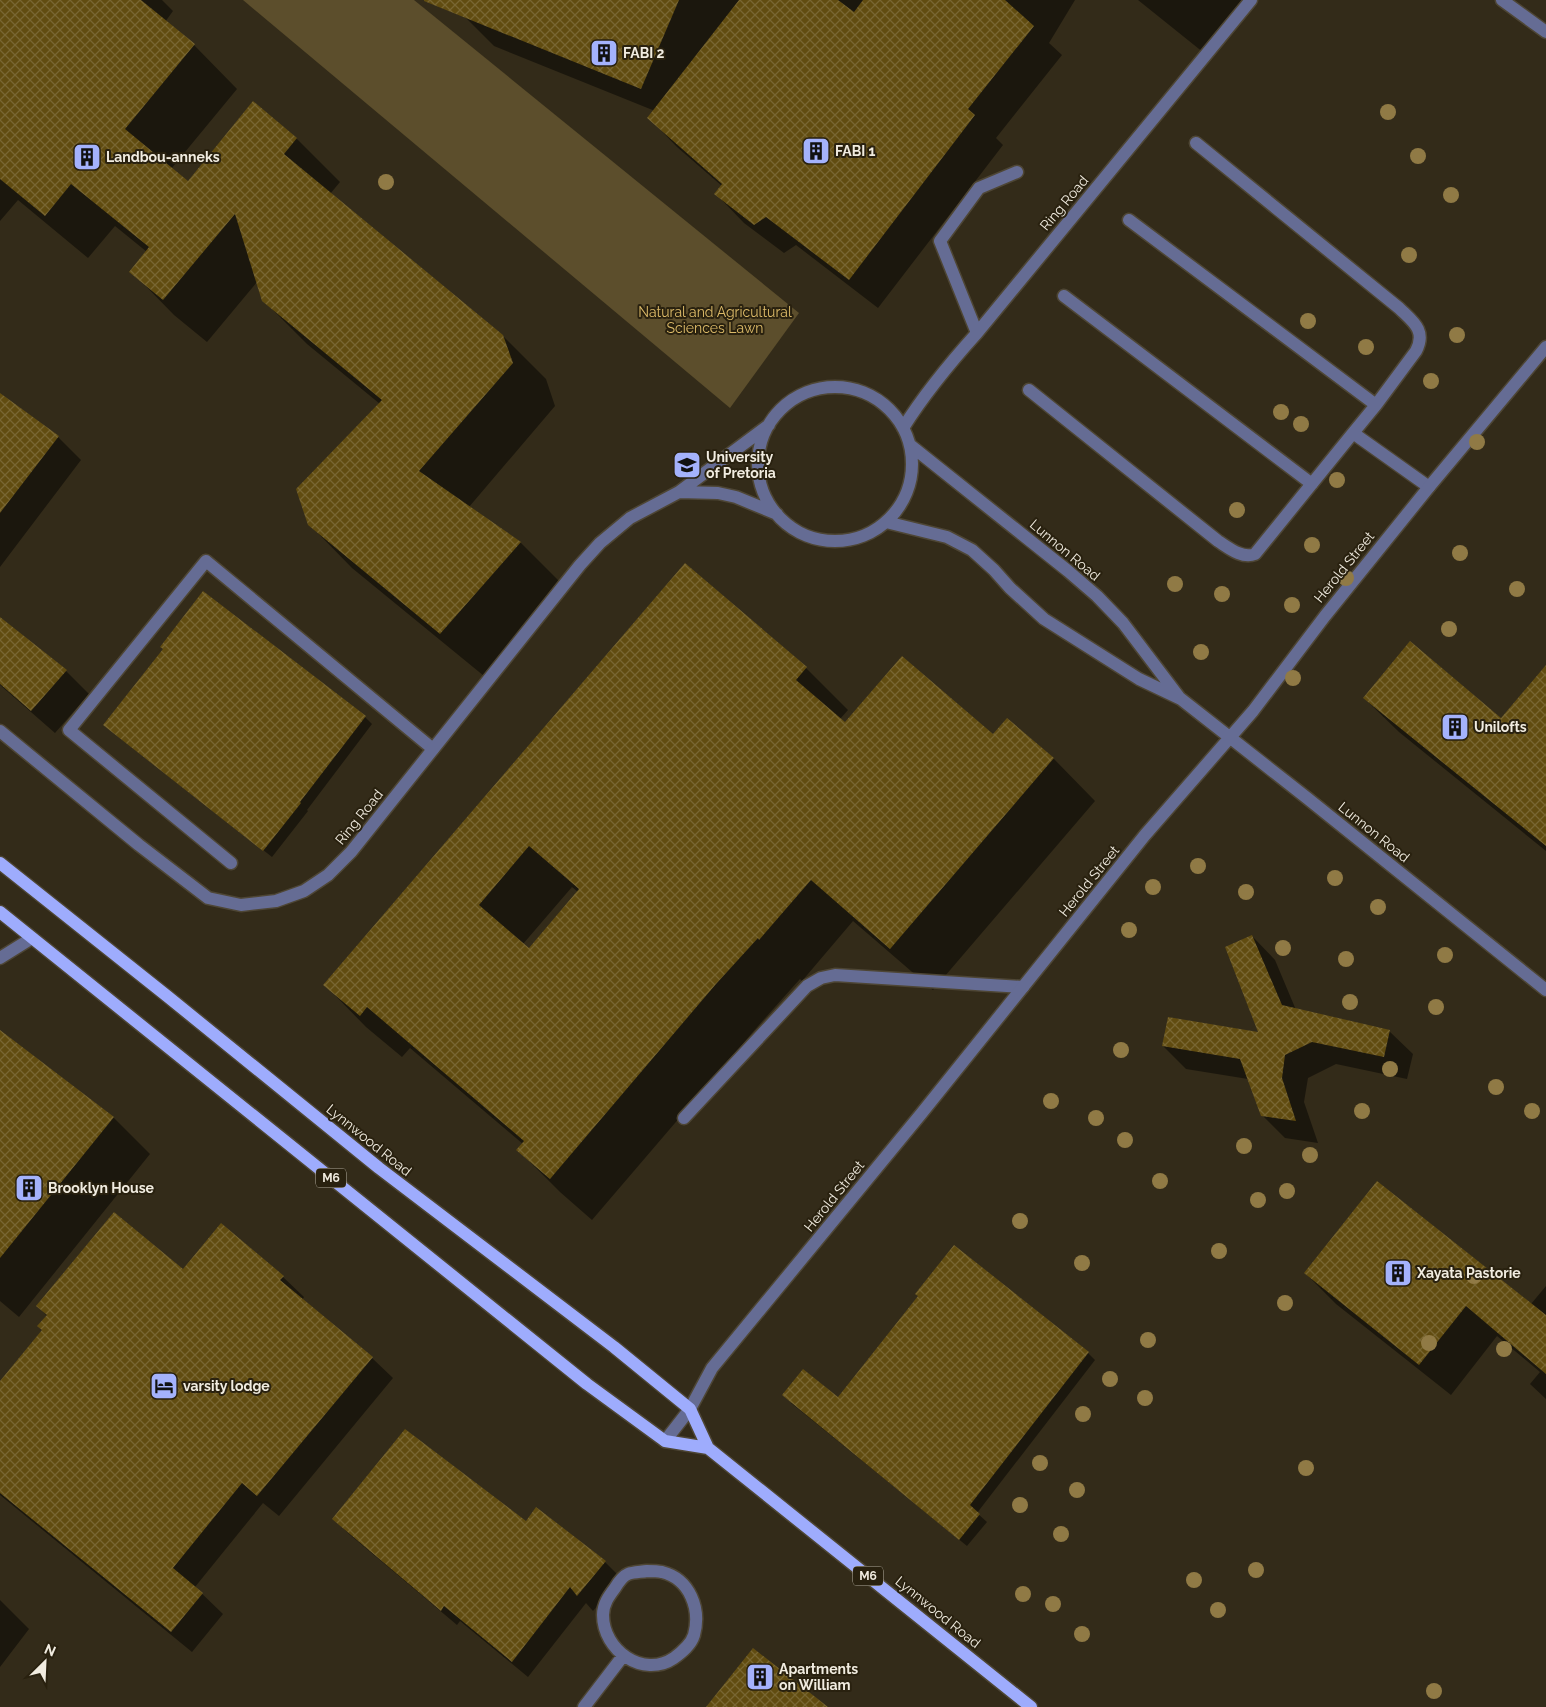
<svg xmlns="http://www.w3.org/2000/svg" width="1546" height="1707" font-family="Raleway,sans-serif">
<defs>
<pattern id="building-cross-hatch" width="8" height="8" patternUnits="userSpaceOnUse" patternTransform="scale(1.25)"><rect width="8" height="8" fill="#614c10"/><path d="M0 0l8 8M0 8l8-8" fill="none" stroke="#786632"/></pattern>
</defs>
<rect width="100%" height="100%" fill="#332b19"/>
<path fill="#5c4e2c" d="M 243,0 L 414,0 L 799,313 L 730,408 Z"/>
<path fill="#0007" fill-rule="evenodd" d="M 0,0 L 162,0 L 173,11 L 165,22 L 194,45 L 237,89 L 171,169 L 188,183 L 253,103 L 297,139 L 340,182 L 330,194 L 503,336 L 546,379 L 555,406 L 469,507 L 521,543 L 564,586 L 484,676 L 352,568 L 309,524 L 380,404 L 307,344 L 263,300 L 257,282 L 207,342 L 174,315 L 131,271 L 147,252 L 115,226 L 88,258 L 18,200 L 0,221 Z
M 473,0 L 1075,0 L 1049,43 L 1062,55 L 996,138 L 1003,145 L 878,308 L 796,245 L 784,253 L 744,223 L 716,194 L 722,186 L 677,147 L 649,118 L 655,111 L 494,46 L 465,17 Z
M 1138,0 L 1255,0 L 1209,57 Z
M 0,403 L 58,437 L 81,460 L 0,567 Z
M 685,564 L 806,668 L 848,710 L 840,719 L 845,724 L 993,736 L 1007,720 L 1054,759 L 1095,801 L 933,990 L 853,921 L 802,981 L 800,979 L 758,1026 L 592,1220 L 560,1192 L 518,1150 L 523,1144 L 410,1048 L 402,1057 L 366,1027 L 325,985 ZM 572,887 L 578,892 L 529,950 L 523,944 Z
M 0,619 L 66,671 L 89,694 L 55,733 L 0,685 Z
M 1546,667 L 1546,851 L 1399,732 L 1364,698 L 1501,720 Z
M 365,717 L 372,724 L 307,810 L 308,811 L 272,857 L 104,725 Z
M 1252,936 L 1275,960 L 1296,1010 L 1389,1031 L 1413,1054 L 1407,1079 L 1336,1064 L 1308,1078 L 1304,1102 L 1318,1143 L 1285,1138 L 1262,1115 L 1248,1079 L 1186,1069 L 1163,1046 L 1260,1033 Z
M 0,1031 L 114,1118 L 150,1154 L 19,1317 L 0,1301 Z
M 183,1271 L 283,1277 L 304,1297 L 302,1300 L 372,1358 L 393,1378 L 279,1516 L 263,1503 L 195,1587 L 223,1614 L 192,1652 L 0,1495 L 0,1383 L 43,1330 L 47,1316 L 38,1306 Z
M 1305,1273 L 1531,1304 L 1546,1286 L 1546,1399 L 1530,1384 L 1540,1372 L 1497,1336 L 1451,1395 L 1336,1304 Z
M 919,1296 L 1088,1353 L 1095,1360 L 977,1513 L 987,1522 L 967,1546 L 791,1403 L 838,1399 Z
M 536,1509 L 605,1562 L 621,1578 L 593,1611 L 586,1603 L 528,1677 L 460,1621 L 457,1625 L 349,1534 L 334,1519 L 526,1522 Z
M 0,1600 L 29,1629 L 0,1667 Z"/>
<path fill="url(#building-cross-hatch)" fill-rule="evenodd" d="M 0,0 L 141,0 L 195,44 L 125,129 L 188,181 L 253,101 L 297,138 L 284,154 L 503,335 L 513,363 L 419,471 L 521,542 L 440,634 L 308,525 L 296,489 L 382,400 L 262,301 L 235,214 L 163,300 L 129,272 L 149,247 L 71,184 L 45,216 L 0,179 Z
M 424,0 L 679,0 L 641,89 L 424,1 Z
M 739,0 L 838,0 L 854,12 L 863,0 L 1005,0 L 1034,26 L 968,109 L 975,115 L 849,280 L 766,217 L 754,225 L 714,194 L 722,184 L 647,118 Z
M 0,393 L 59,436 L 0,513 Z
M 685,563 L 807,667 L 796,680 L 845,722 L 902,656 L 993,734 L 1007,718 L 1054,758 L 890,949 L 811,880 L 759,940 L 758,938 L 716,984 L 550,1179 L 516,1150 L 524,1141 L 367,1007 L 360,1016 L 323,985 ZM 529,846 L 579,889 L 529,948 L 479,905 Z
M 203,591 L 366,716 L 300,802 L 301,803 L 263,851 L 103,725 L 163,649 L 160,647 Z
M 0,617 L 67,670 L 31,711 L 0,684 Z
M 1410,641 L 1501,718 L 1546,665 L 1546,846 L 1363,698 Z
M 1252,935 L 1282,1005 L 1390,1030 L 1384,1057 L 1312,1042 L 1285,1055 L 1282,1078 L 1296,1121 L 1261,1116 L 1240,1059 L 1162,1046 L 1168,1017 L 1258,1032 L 1225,947 Z
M 0,1030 L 114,1117 L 0,1258 Z
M 1377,1181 L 1546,1315 L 1546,1374 L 1466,1306 L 1419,1365 L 1304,1273 Z
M 114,1212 L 183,1269 L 221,1223 L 284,1276 L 280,1280 L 373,1357 L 257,1496 L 242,1483 L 173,1568 L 203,1593 L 171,1632 L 0,1493 L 0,1381 L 42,1330 L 37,1326 L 47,1315 L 36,1306 Z
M 954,1245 L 1089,1352 L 970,1505 L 980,1514 L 959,1540 L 782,1395 L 803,1369 L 838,1397 L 918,1296 L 915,1294 Z
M 405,1429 L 526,1521 L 536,1507 L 606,1561 L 577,1596 L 570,1587 L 512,1662 L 444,1606 L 441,1611 L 332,1519 Z
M 753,1648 L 828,1707 L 706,1707 Z"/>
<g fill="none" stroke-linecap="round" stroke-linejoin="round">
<defs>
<path id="lane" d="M 1502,0 L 1546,32
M 1196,143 L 1399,308 C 1412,321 1427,330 1416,351 L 1376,405 L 1353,433
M 1129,220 L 1376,405
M 1064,296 L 1312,484
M 1029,390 L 1218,541 C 1229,548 1242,559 1255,554 L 1353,433 L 1429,487
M 231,863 L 69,730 L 206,561 L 433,749
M 0,958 L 32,938
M 684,1118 L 807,986 L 821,978 L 835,975 L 1023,987"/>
<path id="street" d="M 977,333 L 940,241 L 979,188 L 1017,172
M758 464a77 77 0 1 1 154 0a77 77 0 1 1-154 0Z
M 903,428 C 925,393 949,364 977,333 L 1251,0
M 910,445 L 1068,571 L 1097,596 L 1123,623 L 1179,697
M 679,492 L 718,493 L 736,497 L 777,514
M 886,522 L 947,537 L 972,550 L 994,570 L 1010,588 L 1044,619 L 1139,679 L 1181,699 L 1307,798 L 1546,990
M 0,731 L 139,845 L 208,898 L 241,905 L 276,901 L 304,891 L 328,875 L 351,852 L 580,565 L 600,543 L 630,518 L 679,492 L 769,425
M 665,1441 L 690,1409 L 712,1368 L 921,1114 L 1145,835 L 1253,711 L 1325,616 L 1429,487 L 1546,347
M 647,1571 C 651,1571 657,1571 662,1572 C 690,1579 701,1609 694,1635 C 691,1645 682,1652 674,1658 C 643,1679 603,1650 603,1615 C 603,1604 609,1596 615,1588 C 618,1583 623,1576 628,1574 C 633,1572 641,1572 647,1571 Z
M 584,1707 L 623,1656"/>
<path id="primary" d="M 0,863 L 167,996 L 379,1168 L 614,1347 L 690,1409 L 708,1448 L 1031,1707
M 0,912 L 587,1384 L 665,1441 L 708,1448"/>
</defs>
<use href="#lane" stroke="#4e4635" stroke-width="15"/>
<use href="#street" stroke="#4e4635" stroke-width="15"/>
<use href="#primary" stroke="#4e4635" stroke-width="15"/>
<use href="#lane" stroke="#656c94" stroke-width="12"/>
<use href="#street" stroke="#656c94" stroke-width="12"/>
<use href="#primary" stroke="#9eacfd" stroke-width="12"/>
</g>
<g fill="#907a45">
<circle cx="1388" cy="112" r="8"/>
<circle cx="1418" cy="156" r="8"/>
<circle cx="386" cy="182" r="8"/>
<circle cx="1451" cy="195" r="8"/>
<circle cx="1409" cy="255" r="8"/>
<circle cx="1308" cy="321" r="8"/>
<circle cx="1457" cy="335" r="8"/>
<circle cx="1366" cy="347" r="8"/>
<circle cx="1431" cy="381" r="8"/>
<circle cx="1281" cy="412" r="8"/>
<circle cx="1301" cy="424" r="8"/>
<circle cx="1477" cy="442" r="8"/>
<circle cx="1337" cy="480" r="8"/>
<circle cx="1237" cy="510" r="8"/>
<circle cx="1312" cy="545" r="8"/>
<circle cx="1460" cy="553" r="8"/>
<circle cx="1346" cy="578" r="8"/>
<circle cx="1175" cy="584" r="8"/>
<circle cx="1517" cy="589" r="8"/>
<circle cx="1222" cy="594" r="8"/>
<circle cx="1292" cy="605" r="8"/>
<circle cx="1449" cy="629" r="8"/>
<circle cx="1201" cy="652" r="8"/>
<circle cx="1293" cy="678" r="8"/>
<circle cx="1198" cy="866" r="8"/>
<circle cx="1335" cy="878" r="8"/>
<circle cx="1153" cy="887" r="8"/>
<circle cx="1246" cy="892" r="8"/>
<circle cx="1378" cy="907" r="8"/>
<circle cx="1129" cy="930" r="8"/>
<circle cx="1283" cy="948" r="8"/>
<circle cx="1445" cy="955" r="8"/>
<circle cx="1346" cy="959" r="8"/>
<circle cx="1350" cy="1002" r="8"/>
<circle cx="1436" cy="1007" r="8"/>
<circle cx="1121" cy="1050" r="8"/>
<circle cx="1390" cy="1069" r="8"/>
<circle cx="1496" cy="1087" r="8"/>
<circle cx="1051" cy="1101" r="8"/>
<circle cx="1362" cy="1111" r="8"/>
<circle cx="1532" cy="1111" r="8"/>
<circle cx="1096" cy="1118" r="8"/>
<circle cx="1125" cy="1140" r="8"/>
<circle cx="1244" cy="1146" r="8"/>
<circle cx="1310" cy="1155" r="8"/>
<circle cx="1160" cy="1181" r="8"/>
<circle cx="1287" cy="1191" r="8"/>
<circle cx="1258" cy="1200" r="8"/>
<circle cx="1020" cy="1221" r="8"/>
<circle cx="1219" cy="1251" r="8"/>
<circle cx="1082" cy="1263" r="8"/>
<circle cx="1474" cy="1276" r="8"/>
<circle cx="1285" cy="1303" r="8"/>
<circle cx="1148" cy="1340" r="8"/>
<circle cx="1429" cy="1343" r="8"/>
<circle cx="1504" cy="1349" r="8"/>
<circle cx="1110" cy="1379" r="8"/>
<circle cx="1145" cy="1398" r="8"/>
<circle cx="1083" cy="1414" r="8"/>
<circle cx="1040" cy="1463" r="8"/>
<circle cx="1306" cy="1468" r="8"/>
<circle cx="1077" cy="1490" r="8"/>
<circle cx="1020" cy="1505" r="8"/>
<circle cx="1061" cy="1534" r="8"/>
<circle cx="1256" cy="1570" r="8"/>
<circle cx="1194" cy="1580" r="8"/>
<circle cx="1023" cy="1594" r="8"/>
<circle cx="1053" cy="1604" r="8"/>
<circle cx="1218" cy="1610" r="8"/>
<circle cx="1082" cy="1634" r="8"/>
<circle cx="1434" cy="1691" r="8"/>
</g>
<defs>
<symbol id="building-square" viewBox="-11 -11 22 22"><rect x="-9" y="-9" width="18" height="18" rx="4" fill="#a4b2fc" stroke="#29210f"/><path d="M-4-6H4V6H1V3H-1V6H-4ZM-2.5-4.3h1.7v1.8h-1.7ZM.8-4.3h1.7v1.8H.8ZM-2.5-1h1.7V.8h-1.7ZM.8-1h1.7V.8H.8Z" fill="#111"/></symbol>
<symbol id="university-square" viewBox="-11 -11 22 22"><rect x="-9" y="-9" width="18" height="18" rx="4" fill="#a4b2fc" stroke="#29210f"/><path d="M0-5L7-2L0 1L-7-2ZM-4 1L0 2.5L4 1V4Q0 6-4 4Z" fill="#111"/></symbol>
<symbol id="hotel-square" viewBox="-11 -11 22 22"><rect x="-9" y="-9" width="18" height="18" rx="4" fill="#a4b2fc" stroke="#29210f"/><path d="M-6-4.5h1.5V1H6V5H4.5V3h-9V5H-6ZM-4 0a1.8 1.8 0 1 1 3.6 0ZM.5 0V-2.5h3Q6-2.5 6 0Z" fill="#111"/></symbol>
</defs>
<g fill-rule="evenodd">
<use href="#building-square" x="588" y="37" width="32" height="32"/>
<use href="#building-square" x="800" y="135" width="32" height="32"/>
<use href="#building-square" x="71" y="141" width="32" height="32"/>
<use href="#university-square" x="671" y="449" width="32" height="32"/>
<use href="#building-square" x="1439" y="711" width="32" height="32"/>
<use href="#building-square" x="13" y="1172" width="32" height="32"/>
<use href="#building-square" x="1382" y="1257" width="32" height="32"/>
<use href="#hotel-square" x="148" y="1370" width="32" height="32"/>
<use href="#building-square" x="744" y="1661" width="32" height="32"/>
</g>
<g text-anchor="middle" stroke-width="4" stroke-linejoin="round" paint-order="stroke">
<g fill="#29210f" stroke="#b5afa1" stroke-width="1">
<rect x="316" y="1168.5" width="30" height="19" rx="4"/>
<rect x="853" y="1566.5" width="30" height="19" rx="4"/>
</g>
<g font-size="12" font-weight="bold" fill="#f1ece0">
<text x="331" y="1182">M6</text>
<text x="868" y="1580">M6</text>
</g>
<g font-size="14" font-weight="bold" fill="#f1ece0" stroke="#29210f" text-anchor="start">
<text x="623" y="58">FABI 2</text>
<text x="835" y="156">FABI 1</text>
<text x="106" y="162">Landbou-anneks</text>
<text x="706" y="462">University<tspan x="706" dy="16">of Pretoria</tspan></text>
<text x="1474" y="732">Unilofts</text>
<text x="48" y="1193">Brooklyn House</text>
<text x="1417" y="1278">Xayata Pastorie</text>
<text x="183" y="1391">varsity lodge</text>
<text x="779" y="1674">Apartments<tspan x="779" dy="16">on William</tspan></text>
</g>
<g font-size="14" fill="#f1ece0" stroke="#29210f">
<text transform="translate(1064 203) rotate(-50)" y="5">Ring Road</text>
<text transform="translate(1065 550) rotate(40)" y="5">Lunnon Road</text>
<text transform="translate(1344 567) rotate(-51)" y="5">Herold Street</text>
<text transform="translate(359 817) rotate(-51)" y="5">Ring Road</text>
<text transform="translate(1374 832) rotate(39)" y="5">Lunnon Road</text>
<text transform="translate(1089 881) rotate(-51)" y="5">Herold Street</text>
<text transform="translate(369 1140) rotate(39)" y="5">Lynnwood Road</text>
<text transform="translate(834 1196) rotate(-51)" y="5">Herold Street</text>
<text transform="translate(938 1612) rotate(39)" y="5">Lynnwood Road</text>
</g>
<g font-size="14" fill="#ddbb69" stroke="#29210f">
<text x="715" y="317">Natural and Agricultural<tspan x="715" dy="16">Sciences Lawn</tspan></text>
</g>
</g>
<g transform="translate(45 1662) rotate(24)" stroke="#29210f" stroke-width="4" paint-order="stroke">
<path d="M0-4L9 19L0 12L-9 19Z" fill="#f1ece0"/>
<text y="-8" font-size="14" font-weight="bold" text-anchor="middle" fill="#f1ece0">N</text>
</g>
</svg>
